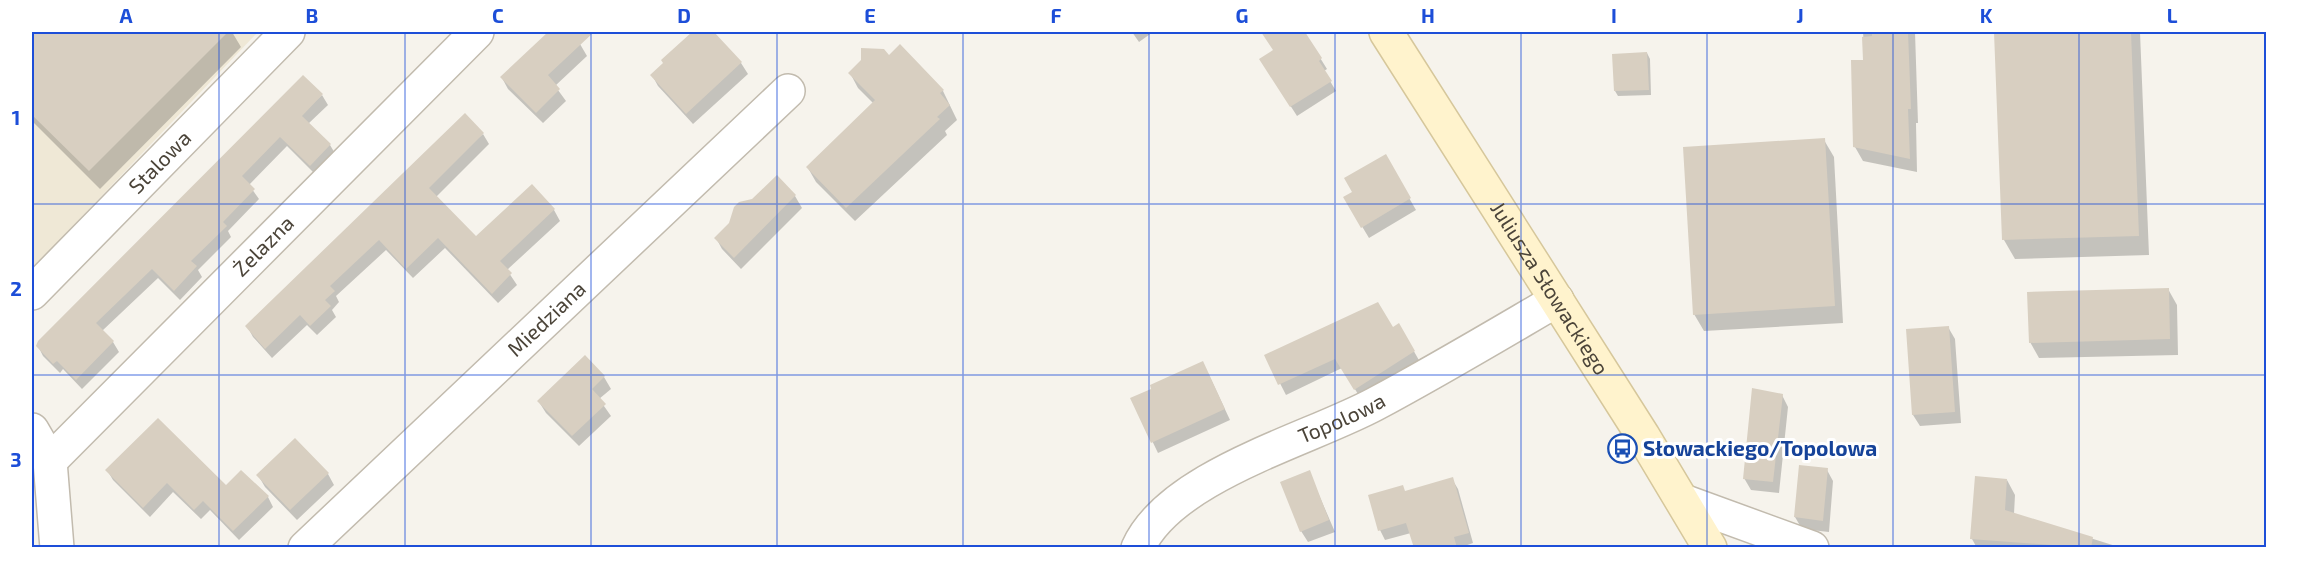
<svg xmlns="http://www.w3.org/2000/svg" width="2298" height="579" font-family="'Exo 2',sans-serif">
<rect width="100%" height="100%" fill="#f6f3ec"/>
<path fill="#efe8d6" d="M 32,32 L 258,32 L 32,269 Z"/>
<path fill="#0003" d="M 32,32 L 232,32 L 241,47 L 100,189 L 32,121 Z
M 550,32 L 569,32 L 580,44 L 587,56 L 555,86 L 566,101 L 543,123 L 508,89 L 502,78 Z
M 694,32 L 712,32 L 741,63 L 748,74 L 693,124 L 658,86 L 652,75 L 665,63 L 663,61 Z
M 1132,32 L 1153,32 L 1139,42 Z
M 1304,32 L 1327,69 L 1324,71 L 1336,91 L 1297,116 L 1267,69 Z
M 1863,32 L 1915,32 L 1918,123 L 1916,123 L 1917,172 L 1863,161 L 1855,147 L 1865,61 Z
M 1996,32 L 2140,32 L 2149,255 L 2015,259 L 2004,240 Z
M 900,46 L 943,91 L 957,120 L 945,131 L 947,135 L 855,221 L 816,182 L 808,168 L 874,104 L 858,88 L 850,73 L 889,57 Z
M 1647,53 L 1650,59 L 1651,95 L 1618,96 L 1615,91 Z
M 322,95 L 328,105 L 308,124 L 330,145 L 336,155 L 316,175 L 287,146 L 249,185 L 259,199 L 228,231 L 231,237 L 198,270 L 202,277 L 180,300 L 158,278 L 102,331 L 113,342 L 119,352 L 82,389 L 63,369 L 60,373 L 43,356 L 38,346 Z
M 483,134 L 489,144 L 436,197 L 476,238 L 532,186 L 554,210 L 560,221 L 507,270 L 517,285 L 498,303 L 445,248 L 413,278 L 386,250 L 336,296 L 339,302 L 332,310 L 336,317 L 317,335 L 307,325 L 272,358 L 253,337 L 247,326 Z
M 1824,140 L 1834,157 L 1843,323 L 1704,331 L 1694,314 Z
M 1385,156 L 1416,210 L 1369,238 L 1345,198 L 1354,193 Z
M 777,178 L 795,196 L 802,208 L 741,269 L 722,249 L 716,238 Z
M 2266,268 L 2266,288 L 2264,284 Z
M 2168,289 L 2177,305 L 2178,355 L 2039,358 L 2030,342 Z
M 1399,325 L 1420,362 L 1361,399 L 1342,368 L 1286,395 L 1266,356 L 1392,329 Z
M 1948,327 L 1955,339 L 1961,423 L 1920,426 L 1913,415 Z
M 585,357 L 604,377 L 611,389 L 599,399 L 611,416 L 579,446 L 546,413 L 539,402 Z
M 1208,373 L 1230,420 L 1158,453 L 1132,399 Z
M 1782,395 L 1788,407 L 1779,493 L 1751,490 L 1744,478 Z
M 107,470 L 226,487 L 268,497 L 273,507 L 239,540 L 210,510 L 201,519 L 173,492 L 150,517 L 113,480 Z
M 1827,470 L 1833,481 L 1829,532 L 1802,529 L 1795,517 Z
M 1309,472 L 1335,532 L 1308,542 L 1301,531 Z
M 328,474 L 334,485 L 297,520 L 265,487 L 258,475 Z
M 1452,479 L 1458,489 L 1473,543 L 1459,548 L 1415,548 L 1411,533 L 1385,540 L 1380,530 L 1405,493 Z
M 2007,480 L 2015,495 L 2014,514 L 2122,548 L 1977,548 L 1972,539 Z"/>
<path fill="#d8cfc1" d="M 32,32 L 228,32 L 89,171 L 32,115 Z
M 548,32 L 594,32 L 548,75 L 560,89 L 536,113 L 500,77 Z
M 692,32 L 714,32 L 742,62 L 686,114 L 650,75 L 663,63 L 661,60 Z
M 1261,32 L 1305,32 L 1322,58 L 1319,61 L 1332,81 L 1290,107 L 1259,59 L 1273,50 Z
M 1872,32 L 1908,32 L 1911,109 L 1908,109 L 1910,159 L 1853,147 L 1851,60 L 1863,60 L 1862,37 L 1872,36 Z
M 1994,32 L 2131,32 L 2139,236 L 2002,240 Z
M 900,44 L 944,90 L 940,93 L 950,105 L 937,117 L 940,119 L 846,208 L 806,167 L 875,100 L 848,73 L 861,60 L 861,48 L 884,49 L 889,55 Z
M 1647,52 L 1649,90 L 1614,91 L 1612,54 Z
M 303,75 L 323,94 L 302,116 L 331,144 L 310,166 L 280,137 L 242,176 L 255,189 L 223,222 L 227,226 L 191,261 L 197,266 L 174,291 L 152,269 L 96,323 L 114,341 L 76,380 L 57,361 L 53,364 L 36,346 L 38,341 Z
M 465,113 L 484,133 L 429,188 L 476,236 L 532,184 L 555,209 L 500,261 L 512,273 L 492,294 L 438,238 L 406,269 L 379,240 L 330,286 L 335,291 L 325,300 L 331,306 L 310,326 L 300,315 L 265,349 L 245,326 Z
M 1825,138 L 1835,306 L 1693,315 L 1683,147 Z
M 1386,154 L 1411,198 L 1361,228 L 1343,197 L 1352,192 L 1344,178 Z
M 777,175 L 796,195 L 734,258 L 714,238 L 729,223 L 734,207 L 739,202 L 752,199 Z
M 2169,288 L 2170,339 L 2029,343 L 2027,292 Z
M 1378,302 L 1393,327 L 1399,323 L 1415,351 L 1354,390 L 1335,359 L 1278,385 L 1264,355 Z
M 1949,326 L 1955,412 L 1912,415 L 1906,329 Z
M 585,355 L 605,376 L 592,389 L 606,404 L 572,436 L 537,401 Z
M 1203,361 L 1225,409 L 1151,443 L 1130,398 L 1151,389 L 1150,385 Z
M 1752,388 L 1783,394 L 1773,482 L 1743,479 Z
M 158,418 L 226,485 L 241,470 L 269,496 L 233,531 L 203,501 L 194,510 L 167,483 L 143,508 L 105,470 Z
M 295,438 L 329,473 L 290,510 L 256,475 Z
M 1799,465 L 1828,468 L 1823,521 L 1794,517 Z
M 1310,470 L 1329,520 L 1300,532 L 1280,482 Z
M 1975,476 L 2007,479 L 2005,510 L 2093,537 L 2091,548 L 1970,539 Z
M 1453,477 L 1469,533 L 1454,537 L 1457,548 L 1414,548 L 1406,523 L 1378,531 L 1368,495 L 1403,485 L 1405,491 Z"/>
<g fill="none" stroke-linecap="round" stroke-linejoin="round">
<defs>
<g id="street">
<path id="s1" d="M 32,293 L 288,32"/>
<path d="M 32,430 L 50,461 L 57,548"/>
<path id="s2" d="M 50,461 L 477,32"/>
<path d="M 1683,501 L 1812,548"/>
<path id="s3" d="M 305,548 L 788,91"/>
<path id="s4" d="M 1138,548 C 1170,476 1308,440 1375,404 C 1437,371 1497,335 1557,300"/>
</g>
<g id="secondary">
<path id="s5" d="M 1386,32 L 1643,436 L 1710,548"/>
</g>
</defs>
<use href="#street" stroke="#c2bbae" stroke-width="36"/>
<use href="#secondary" stroke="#d6c79b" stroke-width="36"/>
<use href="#street" stroke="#fff" stroke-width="33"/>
<use href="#secondary" stroke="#fff3cd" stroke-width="33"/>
</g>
<path fill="none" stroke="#1d4ed8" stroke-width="1.5" stroke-opacity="0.55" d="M 219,32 L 219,548M 405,32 L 405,548M 591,32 L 591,548M 777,32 L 777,548M 963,32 L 963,548M 1149,32 L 1149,548M 1335,32 L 1335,548M 1521,32 L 1521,548M 1707,32 L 1707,548M 1893,32 L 1893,548M 2079,32 L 2079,548M 32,204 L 2266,204M 32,375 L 2266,375"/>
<defs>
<symbol id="bus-ring" viewBox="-11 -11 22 22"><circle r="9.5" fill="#fff" stroke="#1a4fb4" stroke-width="1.5"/><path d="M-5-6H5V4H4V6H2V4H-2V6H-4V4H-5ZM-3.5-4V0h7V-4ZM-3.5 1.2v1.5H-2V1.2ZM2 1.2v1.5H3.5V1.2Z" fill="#1a4fb4"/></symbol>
</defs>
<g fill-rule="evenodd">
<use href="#bus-ring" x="1606" y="432" width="33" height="33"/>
</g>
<g text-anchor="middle" stroke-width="6" stroke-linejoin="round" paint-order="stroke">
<g font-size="21" fill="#4b4439" stroke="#fff">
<text dy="7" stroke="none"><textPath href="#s1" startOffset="183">Stalowa</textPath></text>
<text dy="7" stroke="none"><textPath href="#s2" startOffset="303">Żelazna</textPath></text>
<text dy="7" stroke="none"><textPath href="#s5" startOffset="304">Juliusza Słowackiego</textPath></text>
<text dy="7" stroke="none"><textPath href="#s3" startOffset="333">Miedziana</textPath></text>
<text dy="7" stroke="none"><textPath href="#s4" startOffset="246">Topolowa</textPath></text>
</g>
<g font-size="21" font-weight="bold" fill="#164399" stroke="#fff" text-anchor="start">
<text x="1643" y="456">Słowackiego/Topolowa</text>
</g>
</g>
<rect width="2298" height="579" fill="none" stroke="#ffffff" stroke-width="66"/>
<rect x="33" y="33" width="2232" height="513" fill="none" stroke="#1d4ed8" stroke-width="2"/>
<g font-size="20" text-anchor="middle" font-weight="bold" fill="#1d4ed8">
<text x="126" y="23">A</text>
<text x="312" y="23">B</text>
<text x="498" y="23">C</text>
<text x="684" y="23">D</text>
<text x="870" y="23">E</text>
<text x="1056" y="23">F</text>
<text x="1242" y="23">G</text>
<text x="1428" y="23">H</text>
<text x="1614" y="23">I</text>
<text x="1800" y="23">J</text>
<text x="1986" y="23">K</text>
<text x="2172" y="23">L</text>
<text x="16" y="125">1</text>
<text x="16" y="296">2</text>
<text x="16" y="467">3</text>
</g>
</svg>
